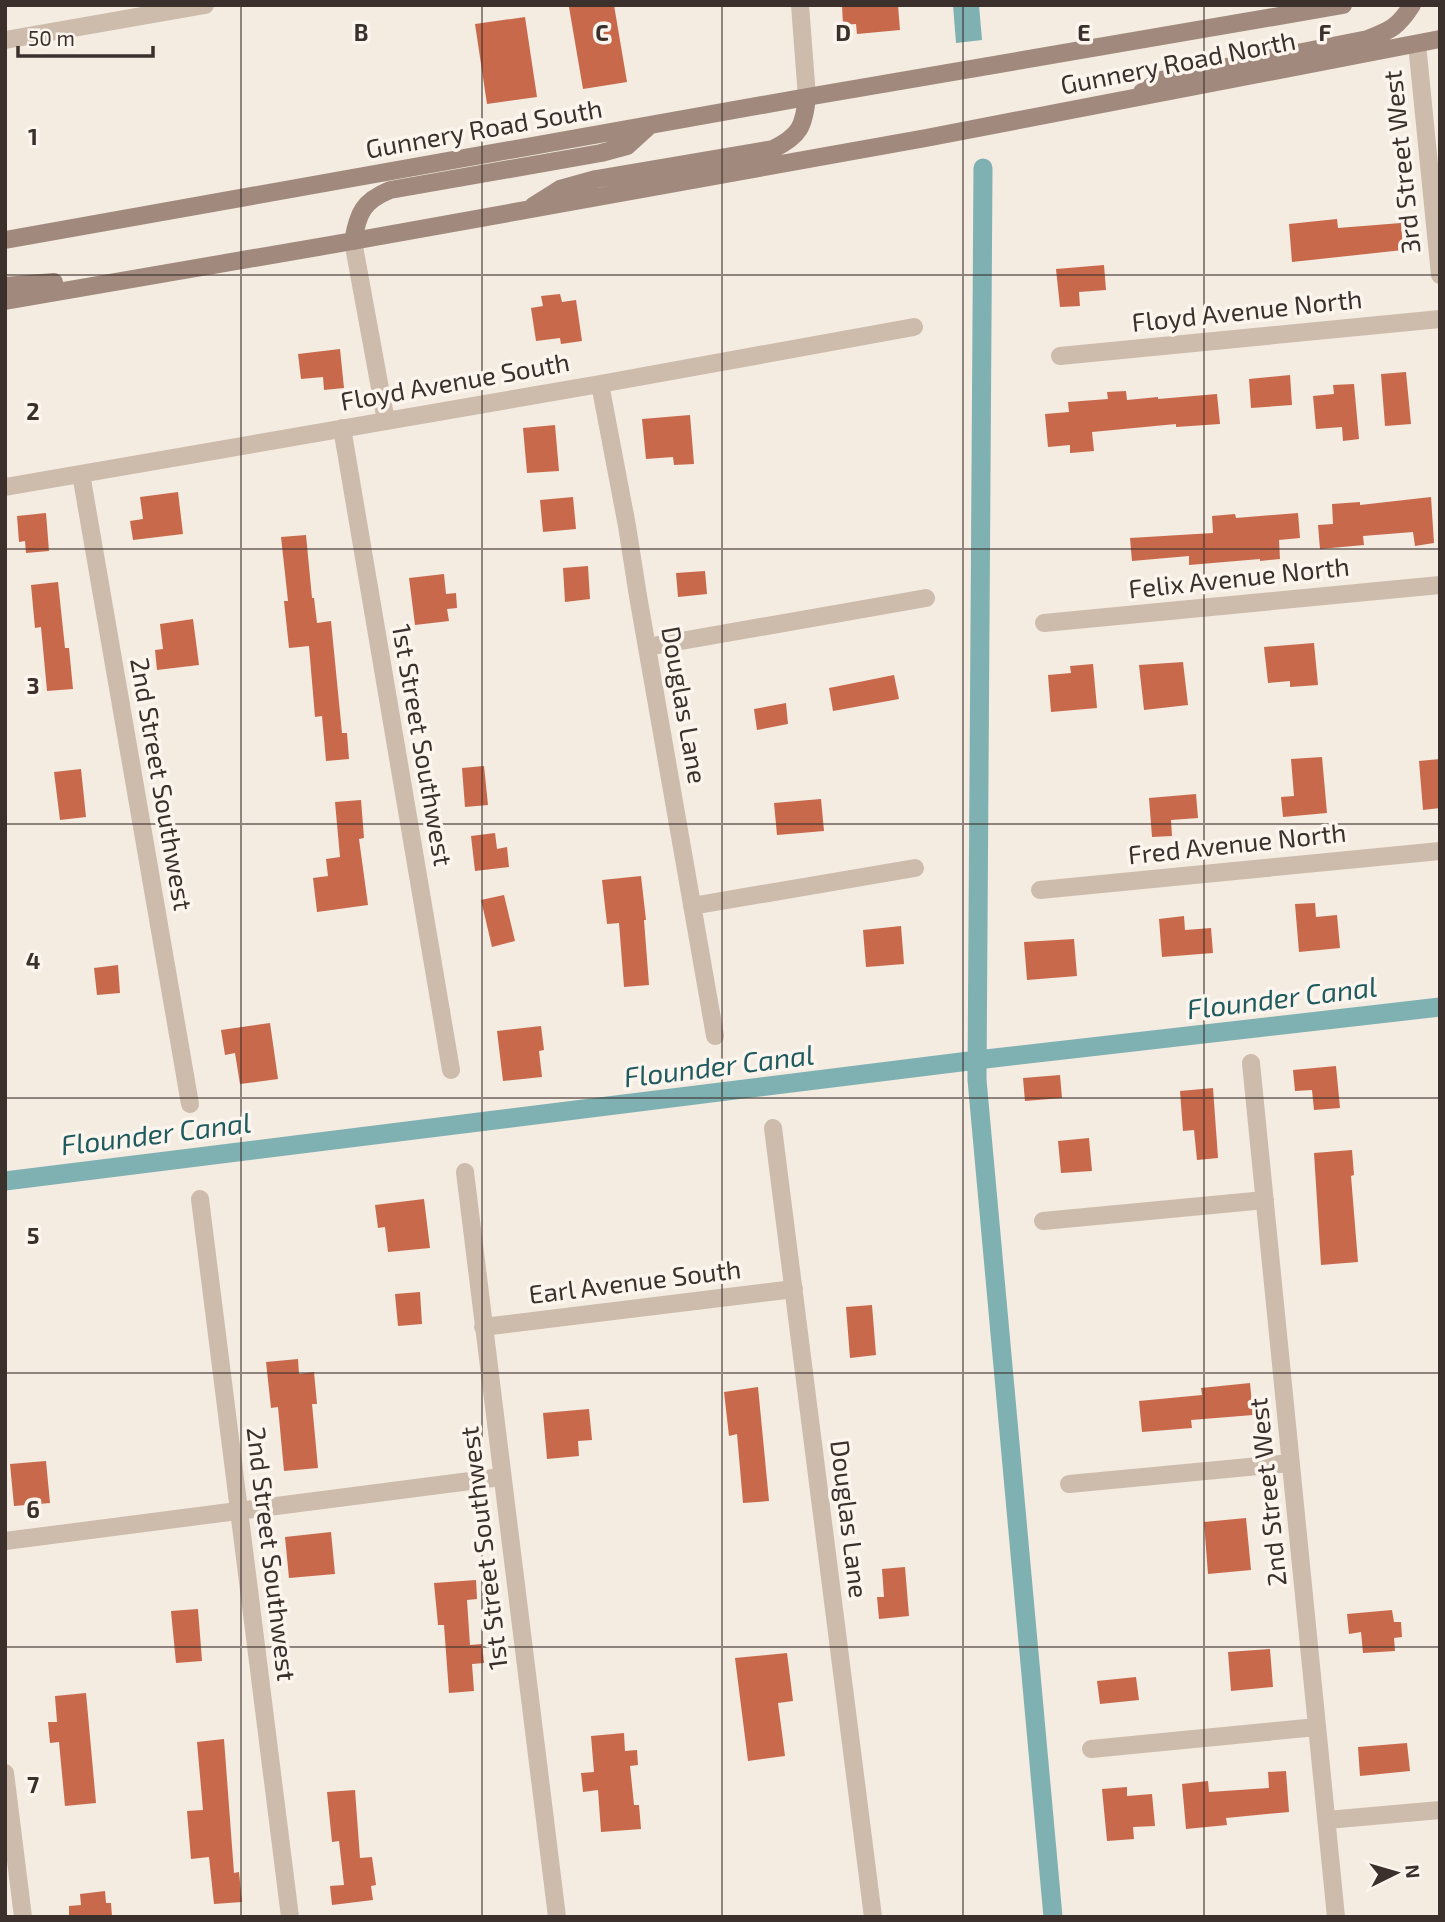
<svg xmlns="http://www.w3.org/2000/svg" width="1445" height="1922" font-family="'Exo 2',sans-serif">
<rect width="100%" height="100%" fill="#f4ebe1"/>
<path fill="#7fb0b2" d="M 953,5 L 979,5 L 982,40 L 956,43 Z"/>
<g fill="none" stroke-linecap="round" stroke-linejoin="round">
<path stroke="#7fb0b2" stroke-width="19" d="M 983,168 L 977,1080 L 1053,1917
M 5,1181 L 977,1060 L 1440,1007"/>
</g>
<path fill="#c8694b" d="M 581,5 L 614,5 L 627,82 L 583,89 L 569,7 Z
M 842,5 L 898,5 L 900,30 L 857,34 L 856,24 L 843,25 Z
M 525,17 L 537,97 L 487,104 L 475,24 Z
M 1337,219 L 1338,228 L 1401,223 L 1403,250 L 1292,262 L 1289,224 Z
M 1104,265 L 1106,290 L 1079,292 L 1080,306 L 1060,307 L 1056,269 Z
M 560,294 L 562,302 L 576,300 L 582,341 L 561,344 L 560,338 L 536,341 L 531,308 L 543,306 L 541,296 Z
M 340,349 L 344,388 L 324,390 L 323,377 L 301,379 L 298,354 Z
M 1406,372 L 1411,424 L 1385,426 L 1381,374 Z
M 1290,375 L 1292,405 L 1251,408 L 1249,379 Z
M 1354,384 L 1359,439 L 1343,441 L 1342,427 L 1316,429 L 1313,396 L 1334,394 L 1333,385 Z
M 1126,391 L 1127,400 L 1158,397 L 1158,399 L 1217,394 L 1220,424 L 1176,427 L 1176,424 L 1092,432 L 1094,451 L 1070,453 L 1070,445 L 1048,447 L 1045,414 L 1069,412 L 1068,402 L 1108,399 L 1107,392 Z
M 690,415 L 694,464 L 674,465 L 673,457 L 646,459 L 642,419 Z
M 555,425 L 559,471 L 527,473 L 523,428 Z
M 178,492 L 183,534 L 133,540 L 130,521 L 143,519 L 140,497 Z
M 573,497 L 576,529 L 543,532 L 540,500 Z
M 1431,497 L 1434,543 L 1415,546 L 1413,532 L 1363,536 L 1364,545 L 1320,549 L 1318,525 L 1333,524 L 1332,504 L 1360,502 L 1360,505 Z
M 46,513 L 49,551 L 26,553 L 25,541 L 19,542 L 17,516 Z
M 1298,513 L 1300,538 L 1279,540 L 1280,559 L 1260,561 L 1260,559 L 1189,565 L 1189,556 L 1132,561 L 1130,538 L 1213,533 L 1212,516 L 1235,514 L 1236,518 Z
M 306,535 L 312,598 L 314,598 L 317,623 L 331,621 L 342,733 L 347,733 L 349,759 L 326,761 L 322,716 L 315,717 L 309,646 L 289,648 L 284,601 L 288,601 L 281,537 Z
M 588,566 L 590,599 L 565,602 L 563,568 Z
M 705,571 L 707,594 L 678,597 L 676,573 Z
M 444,574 L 446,594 L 456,593 L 457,608 L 447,609 L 449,621 L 415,625 L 409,578 Z
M 58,582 L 65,648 L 69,648 L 73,689 L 47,691 L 41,627 L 35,628 L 31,585 Z
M 193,619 L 199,665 L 157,670 L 155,650 L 163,649 L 160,624 Z
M 1314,643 L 1318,685 L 1290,687 L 1290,681 L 1268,683 L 1264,647 Z
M 1183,662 L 1188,705 L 1144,710 L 1139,665 Z
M 1093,664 L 1097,708 L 1051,712 L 1048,675 L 1071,673 L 1070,666 Z
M 894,675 L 899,699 L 833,711 L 829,688 Z
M 786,703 L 788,724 L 757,730 L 754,709 Z
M 1322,757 L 1327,813 L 1283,817 L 1281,797 L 1294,796 L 1291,759 Z
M 1440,759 L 1440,808 L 1423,810 L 1419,761 Z
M 484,766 L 488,805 L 465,807 L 462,768 Z
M 81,769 L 86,817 L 60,820 L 54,772 Z
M 1196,794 L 1198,818 L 1171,820 L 1172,836 L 1152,837 L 1149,798 Z
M 821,799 L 824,831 L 777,835 L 774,803 Z
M 361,800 L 364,838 L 359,839 L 368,905 L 317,912 L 313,878 L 328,876 L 326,859 L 340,857 L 335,802 Z
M 495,833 L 497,849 L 507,847 L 509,867 L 475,871 L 471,836 Z
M 641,876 L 646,920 L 644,920 L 649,985 L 624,987 L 619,923 L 607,924 L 602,880 Z
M 504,895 L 515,941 L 492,947 L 481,900 Z
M 1315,903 L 1316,917 L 1337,915 L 1340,948 L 1299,952 L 1295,904 Z
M 1184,916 L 1185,930 L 1211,928 L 1213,953 L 1162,957 L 1159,919 Z
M 901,926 L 904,964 L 866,967 L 863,930 Z
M 1074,939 L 1077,976 L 1027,980 L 1024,942 Z
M 118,965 L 120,993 L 97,995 L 94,968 Z
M 270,1023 L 278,1079 L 240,1084 L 235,1053 L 225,1055 L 221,1030 Z
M 541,1026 L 544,1050 L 539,1051 L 542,1077 L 503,1081 L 497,1031 Z
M 1336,1066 L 1340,1108 L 1314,1110 L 1312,1090 L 1295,1091 L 1293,1070 Z
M 1060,1075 L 1062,1098 L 1025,1101 L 1023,1078 Z
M 1213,1088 L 1218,1158 L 1197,1160 L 1194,1130 L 1183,1131 L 1180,1091 Z
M 1089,1138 L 1092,1171 L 1061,1173 L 1058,1141 Z
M 1352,1150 L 1354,1175 L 1351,1176 L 1358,1262 L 1321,1265 L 1314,1153 Z
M 424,1199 L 430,1248 L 388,1252 L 385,1227 L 378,1228 L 375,1205 Z
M 420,1292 L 422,1324 L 398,1326 L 395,1294 Z
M 872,1305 L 876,1355 L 850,1358 L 846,1307 Z
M 298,1359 L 299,1374 L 314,1372 L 317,1404 L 312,1404 L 318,1468 L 284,1471 L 278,1407 L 271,1408 L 266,1362 Z
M 1250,1383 L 1253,1415 L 1191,1420 L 1192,1428 L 1142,1432 L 1139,1401 L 1202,1395 L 1201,1388 Z
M 758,1387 L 769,1501 L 743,1503 L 737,1434 L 729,1436 L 724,1392 Z
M 589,1409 L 592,1440 L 578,1441 L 579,1456 L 547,1459 L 543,1413 Z
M 46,1461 L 50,1503 L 14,1506 L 10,1464 Z
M 1246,1518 L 1251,1570 L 1208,1574 L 1204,1522 Z
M 331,1532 L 335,1574 L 289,1578 L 285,1537 Z
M 905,1567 L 909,1616 L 879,1619 L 877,1597 L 884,1597 L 882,1569 Z
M 476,1580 L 477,1599 L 467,1600 L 470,1645 L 482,1644 L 484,1663 L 472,1664 L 474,1691 L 449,1693 L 444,1625 L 438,1625 L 434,1583 Z
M 198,1609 L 202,1661 L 176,1663 L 171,1611 Z
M 1392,1610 L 1394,1622 L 1401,1622 L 1402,1637 L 1394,1638 L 1395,1651 L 1363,1653 L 1361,1632 L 1349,1634 L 1347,1614 Z
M 1270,1649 L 1273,1687 L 1231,1691 L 1228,1652 Z
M 787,1653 L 793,1701 L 778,1703 L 785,1756 L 748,1761 L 735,1658 Z
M 1136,1677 L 1139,1700 L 1100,1704 L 1097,1681 Z
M 86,1693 L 96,1803 L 65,1806 L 59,1742 L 50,1743 L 48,1722 L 57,1722 L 55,1696 Z
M 624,1733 L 625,1751 L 637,1750 L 638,1765 L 630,1766 L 634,1805 L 639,1805 L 641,1829 L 601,1832 L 598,1790 L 583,1792 L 581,1773 L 594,1772 L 591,1736 Z
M 224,1739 L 234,1873 L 239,1872 L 242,1902 L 214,1904 L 209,1857 L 191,1859 L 187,1811 L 203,1810 L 197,1742 Z
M 1407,1743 L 1410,1771 L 1360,1776 L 1358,1747 Z
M 1286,1771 L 1289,1812 L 1226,1818 L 1227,1825 L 1186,1829 L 1182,1784 L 1208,1781 L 1209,1792 L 1269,1788 L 1268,1772 Z
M 1127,1787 L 1127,1796 L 1152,1794 L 1155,1826 L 1133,1827 L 1134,1839 L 1107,1841 L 1102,1789 Z
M 355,1790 L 360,1858 L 372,1857 L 376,1885 L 371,1886 L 373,1900 L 332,1905 L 330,1886 L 344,1885 L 339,1841 L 332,1842 L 327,1792 Z
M 105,1891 L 106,1903 L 111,1903 L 112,1917 L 69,1917 L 69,1906 L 81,1905 L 80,1894 Z"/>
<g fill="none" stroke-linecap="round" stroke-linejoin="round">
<path stroke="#cdbbac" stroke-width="18" d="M 800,5 L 807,97
M 5,40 L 205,5
M 1417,44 L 1440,275
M 353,241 L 386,421
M 1060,356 L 1440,319
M 600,384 L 627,526 L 638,596 L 715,1036
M 342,428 L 451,1070
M 81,474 L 190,1104
M 5,487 L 600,384 L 914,327
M 1044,623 L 1440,585
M 647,647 L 926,598
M 1040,890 L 1440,851
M 692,906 L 915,868
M 1251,1063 L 1336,1917
M 773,1128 L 873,1917
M 465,1172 L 557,1917
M 200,1199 L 290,1917
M 1043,1221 L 1265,1200
M 483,1327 L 794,1289
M 1069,1484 L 1291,1463
M 5,1541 L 501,1477
M 1091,1749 L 1317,1727
M 5,1773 L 23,1917
M 1327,1820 L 1440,1810"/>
<path stroke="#a18a7d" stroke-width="18" d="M 1142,92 L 1161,80 L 1368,39 C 1391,30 1398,27 1412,5
M 533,206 L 560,189 L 596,179 L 773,149 C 800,136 804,126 807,97
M 5,240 L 807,97 L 1343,5
M 353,241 C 358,213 363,201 390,190 L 601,153 L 627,146 L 649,126
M 5,286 L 54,282
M 5,301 L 353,241 L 926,138 L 1440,39"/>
</g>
<path fill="none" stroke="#3b302b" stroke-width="2" stroke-opacity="0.55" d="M 241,5 L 241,1917M 482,5 L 482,1917M 722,5 L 722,1917M 963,5 L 963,1917M 1204,5 L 1204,1917M 5,275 L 1440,275M 5,549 L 1440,549M 5,824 L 1440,824M 5,1098 L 1440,1098M 5,1373 L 1440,1373M 5,1647 L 1440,1647"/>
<g text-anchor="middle" stroke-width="7" stroke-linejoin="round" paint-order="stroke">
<g font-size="26" fill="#3b302b" stroke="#fbf5ee">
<text transform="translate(1178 63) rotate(-11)" y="9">Gunnery Road North</text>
<text transform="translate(484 129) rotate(-10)" y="9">Gunnery Road South</text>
<text transform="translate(1402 162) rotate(-96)" y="9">3rd Street West</text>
<text transform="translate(1247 311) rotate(-6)" y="9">Floyd Avenue North</text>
<text transform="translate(455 382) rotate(-10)" y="9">Floyd Avenue South</text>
<text transform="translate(1239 578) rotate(-6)" y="9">Felix Avenue North</text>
<text transform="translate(684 705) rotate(80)" y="9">Douglas Lane</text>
<text transform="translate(422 745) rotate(80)" y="9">1st Street Southwest</text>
<text transform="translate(161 784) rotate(80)" y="9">2nd Street Southwest</text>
<text transform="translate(1237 844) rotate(-6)" y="9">Fred Avenue North</text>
<text transform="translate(635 1282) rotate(-7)" y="9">Earl Avenue South</text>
<text transform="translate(1268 1492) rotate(-96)" y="9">2nd Street West</text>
<text transform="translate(849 1519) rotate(83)" y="9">Douglas Lane</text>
<text transform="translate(484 1548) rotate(-97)" y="9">1st Street Southwest</text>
<text transform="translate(271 1554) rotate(83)" y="9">2nd Street Southwest</text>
</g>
<g font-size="28" font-style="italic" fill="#1f5a5e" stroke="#fbf5ee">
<text transform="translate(1282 998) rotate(-7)" y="10">Flounder Canal</text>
<text transform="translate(719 1066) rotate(-7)" y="10">Flounder Canal</text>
<text transform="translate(156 1134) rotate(-7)" y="10">Flounder Canal</text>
</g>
</g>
<g font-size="23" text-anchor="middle" font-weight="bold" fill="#3b302b" stroke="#fbf5ee" stroke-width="7" stroke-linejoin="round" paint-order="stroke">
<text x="361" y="41">B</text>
<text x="602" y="41">C</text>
<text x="843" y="41">D</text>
<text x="1084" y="41">E</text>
<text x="1325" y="41">F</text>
<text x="33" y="145">1</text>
<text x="33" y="420">2</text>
<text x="33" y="694">3</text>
<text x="33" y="969">4</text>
<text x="33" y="1244">5</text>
<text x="33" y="1518">6</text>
<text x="33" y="1793">7</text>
</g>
<rect width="1445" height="1922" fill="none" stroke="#3b302b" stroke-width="14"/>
<g transform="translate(1396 1873) rotate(85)" stroke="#fbf5ee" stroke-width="5" paint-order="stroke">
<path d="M0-5L12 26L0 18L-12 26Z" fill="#3b302b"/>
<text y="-10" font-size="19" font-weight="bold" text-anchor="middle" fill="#3b302b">N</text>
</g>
<path d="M18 46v10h135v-10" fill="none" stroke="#3b302b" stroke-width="3.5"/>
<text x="28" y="46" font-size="21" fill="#3b302b" stroke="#fbf5ee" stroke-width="5" paint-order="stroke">50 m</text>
</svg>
